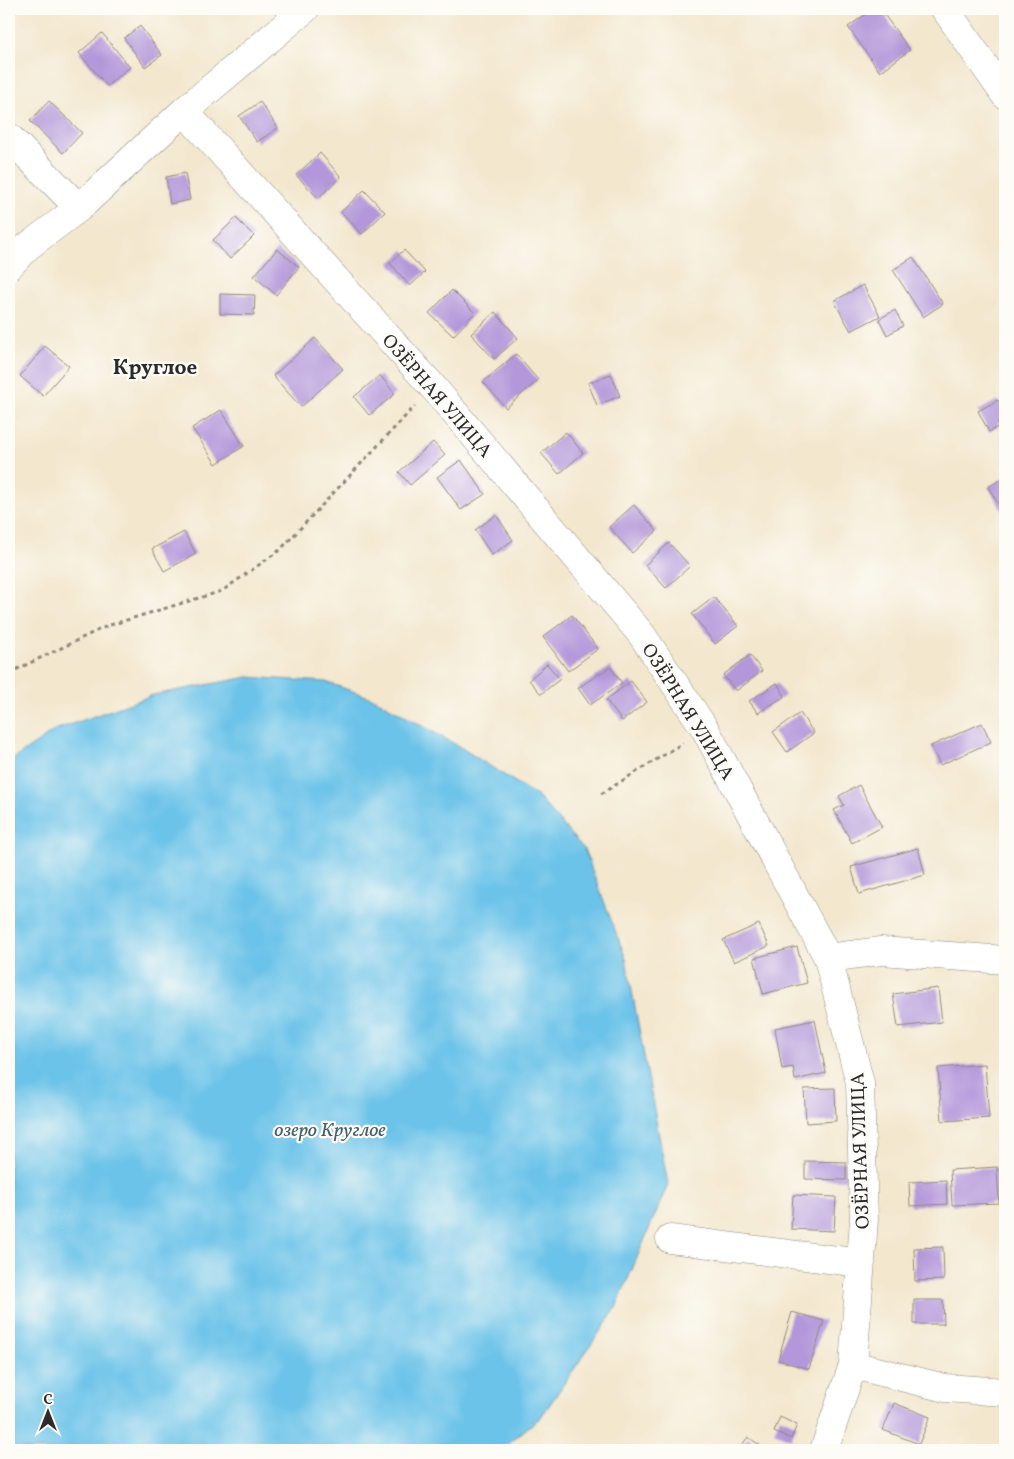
<svg xmlns="http://www.w3.org/2000/svg" width="1014" height="1459" font-family="Vollkorn,serif">
<rect width="100%" height="100%" fill="#fdfcf7"/>
<filter id="ink" filterUnits="userSpaceOnUse"><feTurbulence type="fractalNoise" baseFrequency=".02" numOctaves="2"/><feDisplacementMap in="SourceGraphic" scale="10" xChannelSelector="R" yChannelSelector="G"/><feConvolveMatrix kernelMatrix="1 2 1 2 8 2 1 2 1" color-interpolation-filters="sRGB"/></filter>
<filter id="wash" filterUnits="userSpaceOnUse"><feTurbulence type="fractalNoise" baseFrequency=".0096" numOctaves="4" result="noise"/><feDisplacementMap in="SourceGraphic" scale="20" xChannelSelector="R" yChannelSelector="G"/><feGaussianBlur stdDeviation="1.12" result="paint"/><feColorMatrix in="noise" values="0 0 0 0 0 0 0 0 0 0 0 0 0 0 0 0 0 1.4 0 .05"/><feComposite in="paint" operator="in"/></filter>
<g filter="url(#wash)">
<rect width="100%" height="100%" fill="#f3e7ce"/>
<path fill="#6cc3e9" stroke="#4c778a" d="M 248,677 L 326,682 L 375,699 L 460,747 L 537,796 L 584,849 L 626,959 L 668,1184 L 615,1310 L 541,1417 L 500,1450 L 9,1450 L 9,762 L 55,730 L 153,695 Z"/>
<g id="blocks">
<path fill="#b397da" d="M 873,9 L 880,9 L 910,50 L 880,72 L 848,27 Z
M 140,26 L 162,55 L 145,67 L 124,38 Z
M 102,33 L 130,67 L 107,86 L 79,53 Z
M 49,101 L 82,133 L 63,153 L 30,121 Z
M 260,102 L 278,128 L 257,142 L 239,116 Z
M 320,153 L 341,177 L 318,198 L 296,175 Z
M 185,173 L 190,200 L 170,204 L 166,177 Z
M 364,190 L 385,212 L 362,234 L 341,212 Z
M 236,218 L 254,236 L 230,259 L 213,240 Z
M 277,249 L 299,267 L 276,295 L 254,276 Z
M 404,250 L 425,272 L 410,286 L 390,263 Z
M 913,257 L 943,304 L 923,317 L 893,270 Z
M 863,285 L 880,316 L 851,331 L 834,301 Z
M 452,290 L 475,313 L 453,336 L 429,313 Z
M 220,294 L 255,295 L 254,315 L 220,314 Z
M 895,310 L 903,326 L 887,335 L 879,319 Z
M 495,312 L 518,338 L 494,359 L 471,334 Z
M 315,338 L 343,369 L 301,407 L 273,376 Z
M 45,346 L 69,366 L 43,396 L 20,376 Z
M 516,354 L 538,380 L 506,408 L 483,382 Z
M 611,374 L 620,396 L 597,405 L 588,383 Z
M 380,375 L 395,394 L 369,415 L 354,397 Z
M 998,400 L 1005,413 L 1005,419 L 998,423 L 999,426 L 989,432 L 978,411 Z
M 221,410 L 244,446 L 216,464 L 192,428 Z
M 566,432 L 583,453 L 559,474 L 541,453 Z
M 433,442 L 445,455 L 410,485 L 399,472 Z
M 461,460 L 485,494 L 461,510 L 437,477 Z
M 1005,477 L 1005,515 L 988,487 Z
M 634,505 L 657,531 L 632,553 L 609,527 Z
M 496,515 L 513,540 L 492,555 L 475,530 Z
M 184,532 L 196,554 L 164,571 L 152,549 Z
M 669,543 L 690,566 L 666,588 L 645,565 Z
M 714,597 L 738,626 L 715,644 L 692,614 Z
M 572,615 L 598,649 L 568,671 L 543,637 Z
M 750,655 L 762,671 L 736,691 L 723,675 Z
M 547,664 L 560,679 L 541,694 L 529,680 Z
M 610,667 L 622,683 L 590,705 L 578,688 Z
M 631,681 L 647,702 L 622,721 L 606,700 Z
M 777,683 L 785,696 L 758,713 L 749,701 Z
M 800,713 L 814,733 L 787,752 L 773,732 Z
M 982,723 L 991,742 L 940,765 L 931,746 Z
M 859,785 L 882,827 L 852,843 L 834,810 L 844,805 L 839,796 Z
M 918,848 L 925,875 L 859,894 L 851,867 Z
M 759,924 L 769,946 L 734,962 L 723,940 Z
M 797,947 L 807,983 L 763,994 L 754,958 Z
M 938,988 L 942,1022 L 898,1027 L 893,994 Z
M 815,1020 L 826,1073 L 795,1080 L 793,1067 L 782,1069 L 775,1028 Z
M 985,1064 L 989,1118 L 942,1121 L 938,1068 Z
M 835,1088 L 836,1121 L 806,1123 L 804,1089 Z
M 805,1161 L 846,1162 L 846,1180 L 805,1179 Z
M 997,1167 L 999,1203 L 952,1205 L 950,1170 Z
M 946,1180 L 947,1204 L 910,1206 L 909,1182 Z
M 793,1195 L 836,1197 L 834,1231 L 791,1229 Z
M 943,1247 L 944,1280 L 915,1281 L 914,1248 Z
M 914,1300 L 943,1300 L 944,1324 L 914,1324 Z
M 792,1312 L 824,1321 L 809,1369 L 778,1360 Z
M 894,1403 L 930,1417 L 919,1444 L 883,1430 Z
M 780,1417 L 797,1425 L 791,1439 L 774,1432 Z
M 748,1437 L 767,1450 L 738,1450 Z"/>
</g>
</g>
<g filter="url(#ink)">
<use href="#blocks" fill-opacity="0" stroke="#8f897c" stroke-width="1"/>
<g fill="none" stroke-linecap="round" stroke-linejoin="round">
<defs>
<path id="minor" d="M 945,9 L 1005,95
M 184,111 L 305,9
M 9,137 L 79,208
M 9,266 L 27,247 L 79,208 L 184,111 L 433,387 L 642,635 L 705,729 L 828,958 L 860,1083 L 864,1220 L 853,1365 L 824,1450
M 828,958 L 881,951 L 1005,960
M 670,1239 L 861,1263
M 853,1365 L 945,1388 L 1005,1392"/>
</defs>
<use href="#minor" stroke="#8f897c" stroke-width="29"/>
<path stroke="#8f897c" stroke-width="3" stroke-dasharray="4 4" stroke-linecap="butt" d="M 9,673 L 107,626 L 222,591 L 280,550 L 415,406
M 601,794 L 683,743"/>
<use href="#minor" stroke="#fff" stroke-width="28"/>
</g>
</g>
<g text-anchor="middle" stroke-width="4.5" stroke-linejoin="round" paint-order="stroke">
<g font-size="19" fill="#2b2b2b" stroke="#fdfcf7">
<text transform="translate(438 395) rotate(49)" y="7">ОЗЁРНАЯ УЛИЦА</text>
<text transform="translate(689 711) rotate(58)" y="7">ОЗЁРНАЯ УЛИЦА</text>
<text transform="translate(859 1151) rotate(-92)" y="7">ОЗЁРНАЯ УЛИЦА</text>
</g>
<g font-size="20" font-style="italic" fill="#42606e" stroke="#fdfcf7">
<text x="330" y="1136">озеро Круглое</text>
</g>
<g font-size="21" font-weight="bold" fill="#2b2b2b" stroke="#fdfcf7">
<text x="155" y="374">Круглое</text>
</g>
</g>
<rect width="1014" height="1459" fill="none" stroke="#fdfcf7" stroke-width="30"/>
<g transform="translate(48 1412)" stroke="#fdfcf7" stroke-width="4" paint-order="stroke">
<path d="M0-4L9 19L0 12L-9 19Z" fill="#2b2b2b"/>
<text y="-8" font-size="14" font-weight="bold" text-anchor="middle" fill="#2b2b2b">С</text>
</g>
</svg>
